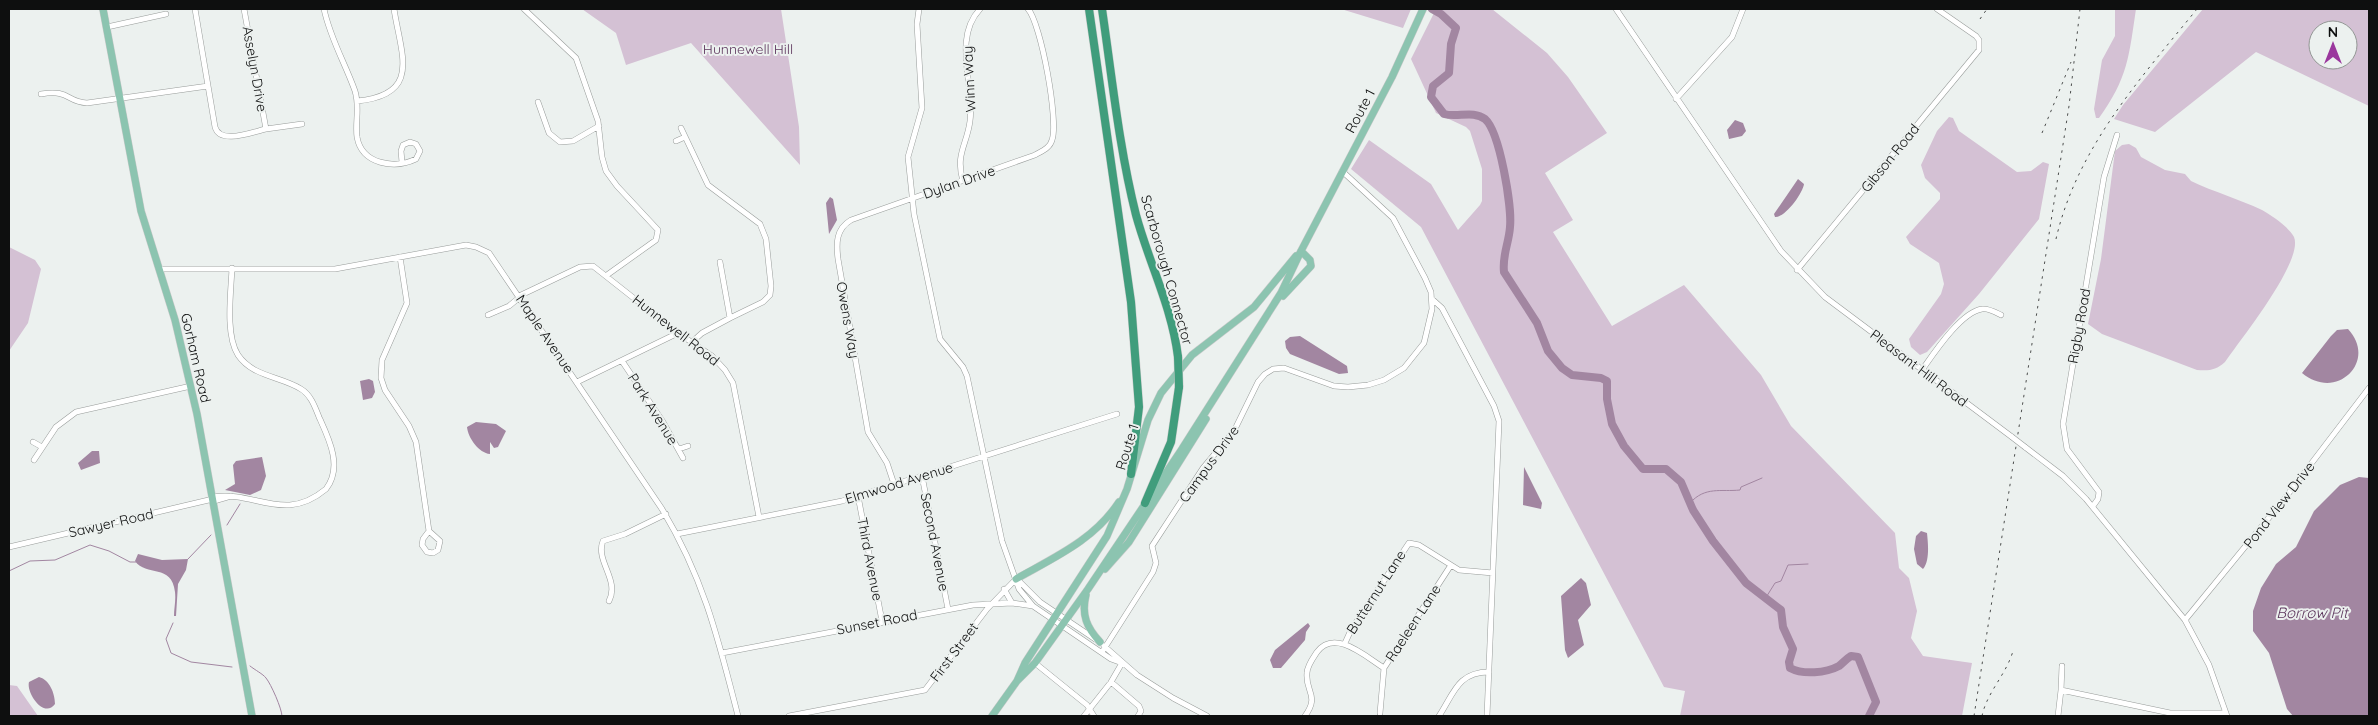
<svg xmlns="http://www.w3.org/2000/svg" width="2378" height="725" font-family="Quicksand,sans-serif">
<rect width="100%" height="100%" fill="#ecf1ef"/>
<path fill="#d4c1d4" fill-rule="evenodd" d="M 582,9 L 781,9 L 799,127 L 800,165 L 691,43 L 626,65 L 616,33 Z
M 1341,9 L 1411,9 L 1403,28 Z
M 1436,9 L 1492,9 L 1547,53 L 1568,77 L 1607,133 L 1545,173 L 1573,220 L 1553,232 L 1612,326 L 1684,285 L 1761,375 L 1791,426 L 1895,533 L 1899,568 L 1909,578 L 1917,611 L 1911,638 L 1923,656 L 1972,663 L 1962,716 L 1680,716 L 1685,691 L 1664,687 L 1421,227 L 1351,169 L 1369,140 L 1431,184 L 1458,230 L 1480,205 L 1482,201 L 1482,169 L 1470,131 L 1466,127 L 1436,113 L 1411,59 Z
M 2115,9 L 2136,9 C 2129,56 2128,78 2099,118 L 2096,118 L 2094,109 L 2102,60 L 2115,36 Z
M 2203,9 L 2369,9 L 2369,106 L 2256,52 L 2155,132 L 2114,119 L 2123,105 ZM 2318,30 L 2348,30 L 2348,60 L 2318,60 Z
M 1949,117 L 1953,118 L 1959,131 L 2017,172 L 2031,171 L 2043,162 L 2049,164 L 2039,219 L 1979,294 L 1927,352 L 1920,355 L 1911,347 L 1909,339 L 1941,294 L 1944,284 L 1939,263 L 1910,244 L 1906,237 L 1940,199 L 1940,193 L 1925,178 L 1921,165 L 1937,131 Z
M 2129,144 L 2136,148 L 2141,157 L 2165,170 L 2185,174 L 2191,181 C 2214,192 2239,199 2262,210 C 2272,216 2288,226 2294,237 C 2304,261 2240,340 2225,362 C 2216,370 2210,371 2197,370 L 2102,334 L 2088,324 L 2101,259 L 2115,151 L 2122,145 Z
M 9,247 L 35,260 L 41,269 L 28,323 L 9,351 Z
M 9,685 L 17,686 L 38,716 L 9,716 Z"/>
<path fill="#a286a1" d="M 1735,120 L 1743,123 L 1746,131 L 1742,136 L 1729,139 L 1727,130 Z
M 1798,179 L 1804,184 C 1803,193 1785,218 1775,217 L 1774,214 Z
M 830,197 L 833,199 L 837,220 L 829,234 L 826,203 Z
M 2348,329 C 2378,361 2337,402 2302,373 L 2331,336 L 2337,330 Z
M 1300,336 L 1347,366 L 1348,373 L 1339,374 L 1290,354 L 1286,348 L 1285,341 L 1290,337 Z
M 369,379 L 373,381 L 375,392 L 372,398 L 363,400 L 360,381 Z
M 476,422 L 496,424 L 506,431 L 498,447 L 494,448 L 490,442 L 490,454 C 479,453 468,438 467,427 Z
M 92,451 L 99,451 L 100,463 L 81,470 L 78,463 Z
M 262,457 L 266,476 L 261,490 L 250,495 L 225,490 L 235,484 L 233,465 L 236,461 Z
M 1524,467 L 1542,503 L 1541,509 L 1523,505 Z
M 2359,477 L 2369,478 L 2369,716 L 2293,716 L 2287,709 L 2269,653 L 2253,631 L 2253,611 L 2261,588 L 2276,564 L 2296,547 L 2314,511 L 2340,485 Z
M 1921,531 L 1927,533 C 1928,543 1930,561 1923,569 L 1917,564 L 1914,549 L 1916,536 Z
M 138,554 L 162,560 L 188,559 L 186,570 L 178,584 L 176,616 L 174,616 C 174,608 176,601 175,592 C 172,563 146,577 135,561 Z
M 1581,578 L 1586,583 L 1591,605 L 1578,620 L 1584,645 L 1568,658 L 1565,650 L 1561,596 Z
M 1308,623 L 1310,626 L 1306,632 L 1305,640 L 1281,668 L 1273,668 L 1270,660 L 1275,650 Z
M 39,677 C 50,680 55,694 55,704 C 44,719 26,693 29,682 Z"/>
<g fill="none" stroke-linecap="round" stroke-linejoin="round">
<path stroke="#a286a1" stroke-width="1" d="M 1690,503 C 1705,486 1721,492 1740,490 L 1741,487 L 1762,478
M 227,525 L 240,504
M 188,559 L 211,535
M 9,571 L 30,561 L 55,560 L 90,545 L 109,551 L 130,562 L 136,562
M 1765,599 L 1775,583 L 1781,581 L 1788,565 L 1808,564
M 173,623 L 166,639 L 171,653 L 191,662 L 232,667
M 250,666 C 255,670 263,674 266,678 C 271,684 282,709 282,716"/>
<path stroke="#a286a1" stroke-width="8" d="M 1432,9 L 1441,14 L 1456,28 L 1451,44 L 1449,73 L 1433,86 L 1431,97 L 1444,114 C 1457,118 1473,110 1485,119 C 1500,132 1512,207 1510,227 C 1509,243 1502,255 1504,272 L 1537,323 L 1548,351 L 1562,368 L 1572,375 L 1601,378 L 1607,381 L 1607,399 L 1612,424 L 1624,446 L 1643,469 L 1666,469 L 1681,482 L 1693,510 L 1713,541 L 1746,583 L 1781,610 L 1783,627 L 1793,649 L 1789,662 L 1790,668 C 1803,675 1826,673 1839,666 C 1843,663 1846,659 1851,656 L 1858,657 L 1876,702 L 1869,716"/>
<defs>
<path id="minor" d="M 195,9 L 215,127 C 220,145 252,132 266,129 L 244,9
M 324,9 C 330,38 345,63 355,91 C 360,107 355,122 357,137 C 362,165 395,169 416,159 L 420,151 L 416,144 L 410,142 L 403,145 L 401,151 L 402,162
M 524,9 L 576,58 L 598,121 L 602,157 L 606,171 L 617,186 L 658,230 L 656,240 L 607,275
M 919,9 L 917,24 L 922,108 L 908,157 L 914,214 L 940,339 L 963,367 L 967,376 L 1002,541 L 1019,589 L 1033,606 L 1111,659 L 1122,663
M 1616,9 L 1781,251 L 1825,297 L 2012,437
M 107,27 L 166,14
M 41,94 C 70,89 66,102 87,103 L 208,86
M 1676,99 L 1732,37 L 1743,9
M 357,101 C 422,95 401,55 394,9
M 538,102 L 549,133 L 560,142 L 573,141 L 599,126
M 681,128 L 708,185 L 760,224 L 766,239 L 771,286 L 770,295 L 763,302 L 730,318 L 702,333 L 692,342
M 266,129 L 302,124
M 676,141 L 685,137
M 963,181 C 955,154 967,145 970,121 C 975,85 952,39 980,9
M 400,257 L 407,303 L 382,360 L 381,378 L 385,390 L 409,426 L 416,442 L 429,531 L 423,539 L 422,545 L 427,552 L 433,553 L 438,550 L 440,541 L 429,531
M 720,262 L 730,318
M 159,269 L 335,269 L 466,245 L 476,247 L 489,253 L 662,509 C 704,579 718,638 738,716
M 1797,270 L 1979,50 L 1979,40 L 1976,36 L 1937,9
M 519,296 L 580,267 L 593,266 L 678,333 L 712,356 L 725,370 L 733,383 L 759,517
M 1432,299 L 1442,308 L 1494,406 L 1499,421 L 1487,716
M 488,315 L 509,306 L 520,297
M 622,361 L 663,422 L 683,458
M 1922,370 C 1934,353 1961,312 1982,309 C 1988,308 1995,312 2001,315
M 577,382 L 678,333
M 33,442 L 42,447
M 2025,447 L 2063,476 L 2086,499 L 2185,620 L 2209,665 L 2227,716
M 679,449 L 688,446
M 34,460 L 56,427 L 76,412 L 191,386
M 922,476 L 948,609
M 894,484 L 887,463 L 868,432 L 838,259 C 836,243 836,229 851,220 L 1035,155 C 1042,151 1050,148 1052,140 C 1059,122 1041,23 1028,9
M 858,496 L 882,621
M 213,497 C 255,490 284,524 326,489 C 343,467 329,439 319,417 C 315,407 311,395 301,389 C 280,376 253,377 238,355 C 225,335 231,292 232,268
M 214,501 L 231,496
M 2093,506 L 2098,499 L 2099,492 L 2067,449 L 2063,424 L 2104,177 L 2117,135
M 677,534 L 842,501 L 1117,414
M 9,547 L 213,499
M 1017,579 L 1040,602 L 1095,639
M 1004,589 L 1012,603
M 609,601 C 620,580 595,561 603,541 L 625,534 L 666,514
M 2185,620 L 2285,498 L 2369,388
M 1345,643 L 1351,630 L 1409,543 L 1419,545 L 1459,570 L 1493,573
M 1104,646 L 1137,675 L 1173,698 L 1207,716
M 1102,652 L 1153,572 L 1156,563 L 1152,546 L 1203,468 L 1234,431 L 1258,382 L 1265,374 L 1273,369 L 1284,368 L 1334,386 L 1348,387 L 1368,385 L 1384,380 L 1404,368 L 1424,343 L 1432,309 L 1431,292 L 1425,278 L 1393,218 L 1342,171
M 722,653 L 973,605 L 1012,603 L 1033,606
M 1035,663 L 1087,705 L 1094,716
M 1111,682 L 1139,706 L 1141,711 L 1138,716
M 2061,690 L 2062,666
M 1380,713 L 1384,668 L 1451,565
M 789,716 L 925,690 L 987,609 L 1016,579
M 1084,716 L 1111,682 L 1122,663
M 1305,716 C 1320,695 1305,692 1307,673 C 1307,666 1313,658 1317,652 C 1335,628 1366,657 1384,668
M 1439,716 C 1454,693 1458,672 1489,672
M 2058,716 L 2061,690 L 2170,713 L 2226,713"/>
<path id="major" d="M 103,9 L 141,211 L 175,320 L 197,414 L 252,716
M 1283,296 L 1311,266 L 1310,260 L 1301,251
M 1105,569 L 1129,542 L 1206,419
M 1016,579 C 1055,557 1094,540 1119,502
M 1086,595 C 1081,615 1087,628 1100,642
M 1017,681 L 1035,663 L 1088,589 L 1182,449 L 1281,293 L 1301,251 L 1392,77 L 1423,9
M 992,716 L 1017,681 L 1025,663 L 1107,536 L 1127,489 L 1148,420 L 1161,393 L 1192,355 L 1254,307 L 1296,256"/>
<path id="highway" d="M 1089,9 L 1131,302 L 1139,407 L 1131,474
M 1102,9 C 1112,77 1119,148 1136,215 C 1149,263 1172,307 1178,357
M 1145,503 L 1171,442 L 1179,387"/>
</defs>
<use href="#minor" stroke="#989c9a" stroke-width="6"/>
<use href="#major" stroke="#cacaca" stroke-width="8"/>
<use href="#highway" stroke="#cacaca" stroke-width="9"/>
<use href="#minor" stroke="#fff" stroke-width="5"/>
<use href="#major" stroke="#8cc4b0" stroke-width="7"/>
<use href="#highway" stroke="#409d7c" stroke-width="8"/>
<path stroke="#4c4e4d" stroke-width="1" stroke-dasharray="2.5 5" stroke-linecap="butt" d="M 1980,19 L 1987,9
M 2042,133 L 2071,62
M 2056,239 C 2077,148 2140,79 2197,9
M 1974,716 L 2069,106 L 2080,9
M 1982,716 C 1987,692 2006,675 2013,651"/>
<defs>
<path id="minor-bridge" d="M 2012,437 L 2025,447"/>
<path id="highway-bridge" d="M 1178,357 L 1179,387"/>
</defs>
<use href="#minor-bridge" stroke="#989c9a" stroke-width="6" stroke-linecap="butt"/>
<use href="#highway-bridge" stroke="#cacaca" stroke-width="9" stroke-linecap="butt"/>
<use href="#minor-bridge" stroke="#fff" stroke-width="5"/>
<use href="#highway-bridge" stroke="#409d7c" stroke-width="8"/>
</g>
<g text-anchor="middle" stroke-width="4" stroke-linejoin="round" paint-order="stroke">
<g font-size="14" fill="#5d365d" stroke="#ecf1ef">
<text x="748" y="54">Hunnewell Hill</text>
</g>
<g font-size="14" fill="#0e0f0f" stroke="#ecf1ef">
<text transform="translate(255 69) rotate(80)" y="5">Asselyn Drive</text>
<text transform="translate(969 79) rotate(-93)" y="5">Winn Way</text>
<text transform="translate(1360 111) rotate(-62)" y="5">Route 1</text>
<text transform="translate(1890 158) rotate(-51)" y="5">Gibson Road</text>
<text transform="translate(959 182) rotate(-19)" y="5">Dylan Drive</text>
<text transform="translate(1167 270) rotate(74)" y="5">Scarborough Connector</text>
<text transform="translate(848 320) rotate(80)" y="5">Owens Way</text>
<text transform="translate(2079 326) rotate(-80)" y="5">Rigby Road</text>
<text transform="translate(676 330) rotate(38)" y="5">Hunnewell Road</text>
<text transform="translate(545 334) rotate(56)" y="5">Maple Avenue</text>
<text transform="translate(196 358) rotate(77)" y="5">Gorham Road</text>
<text transform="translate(1919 368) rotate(37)" y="5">Pleasant Hill Road</text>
<text transform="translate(653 409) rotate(58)" y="5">Park Avenue</text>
<text transform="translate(1127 447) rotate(-73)" y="5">Route 1</text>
<text transform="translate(1209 464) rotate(-54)" y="5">Campus Drive</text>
<text transform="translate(899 483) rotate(-17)" y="5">Elmwood Avenue</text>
<text transform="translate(2279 505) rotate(-52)" y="5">Pond View Drive</text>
<text transform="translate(111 523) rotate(-13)" y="5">Sawyer Road</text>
<text transform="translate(935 542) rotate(79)" y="5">Second Avenue</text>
<text transform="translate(870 559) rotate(79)" y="5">Third Avenue</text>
<text transform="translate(1376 592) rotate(-57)" y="5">Butternut Lane</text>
<text transform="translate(877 622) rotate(-11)" y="5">Sunset Road</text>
<text transform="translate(1413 623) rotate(-57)" y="5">Raeleen Lane</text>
<text transform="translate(954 652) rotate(-53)" y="5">First Street</text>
</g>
<g font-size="15" font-style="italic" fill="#5c355c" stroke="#ecf1ef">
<text x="2312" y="618">Borrow Pit</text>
</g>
</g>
<rect width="2378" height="725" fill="none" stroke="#0e0f0f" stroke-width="20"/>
<g transform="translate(2333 45)"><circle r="24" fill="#ecf1ef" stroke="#939795"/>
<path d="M0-4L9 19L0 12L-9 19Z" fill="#9a379d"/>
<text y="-8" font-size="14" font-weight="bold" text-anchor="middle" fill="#0e0f0f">N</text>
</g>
</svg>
